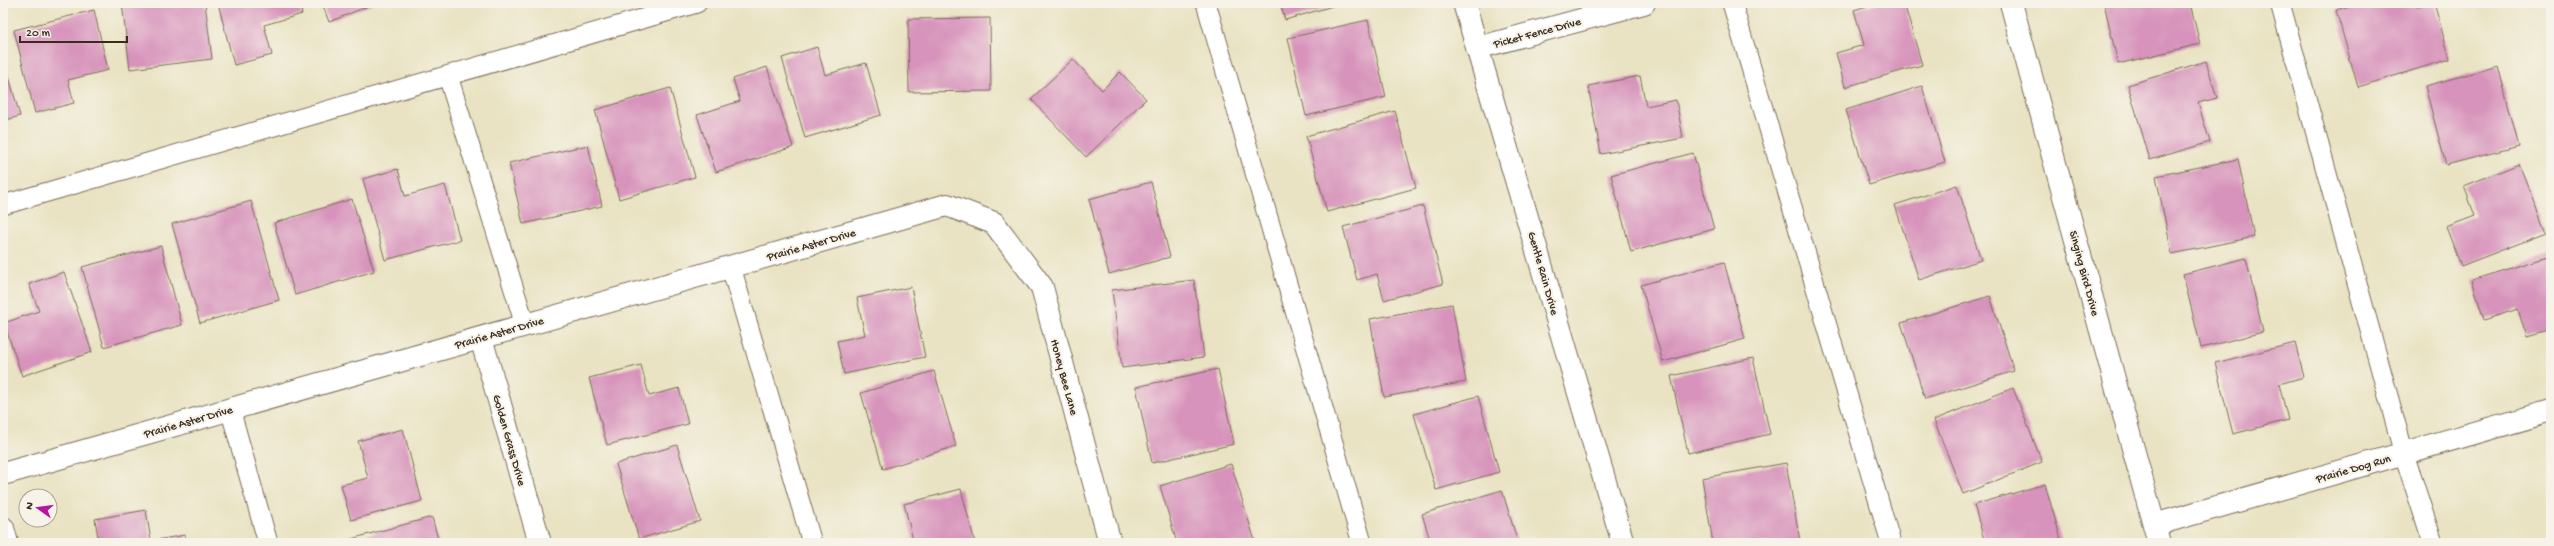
<svg xmlns="http://www.w3.org/2000/svg" width="2554" height="546" font-family="'Gochi Hand',sans-serif">
<rect width="100%" height="100%" fill="#f7f3e8"/>
<filter id="ink" filterUnits="userSpaceOnUse"><feTurbulence type="fractalNoise" baseFrequency=".025" numOctaves="2"/><feDisplacementMap in="SourceGraphic" scale="8" xChannelSelector="R" yChannelSelector="G"/><feConvolveMatrix kernelMatrix="1 2 1 2 8 2 1 2 1" color-interpolation-filters="sRGB"/></filter>
<filter id="wash" filterUnits="userSpaceOnUse"><feTurbulence type="fractalNoise" baseFrequency=".012" numOctaves="4" result="noise"/><feDisplacementMap in="SourceGraphic" scale="16" xChannelSelector="R" yChannelSelector="G"/><feGaussianBlur stdDeviation="0.9" result="paint"/><feColorMatrix in="noise" values="0 0 0 0 0 0 0 0 0 0 0 0 0 0 0 0 0 1.4 0 .05"/><feComposite in="paint" operator="in"/></filter>
<g filter="url(#wash)">
<rect width="100%" height="100%" fill="#e9e3c3"/>
<g id="blocks">
<path fill="#d793bb" d="M 122,3 L 205,3 L 212,59 L 130,69 Z
M 218,3 L 299,3 L 302,14 L 264,25 L 272,55 L 234,65 Z
M 322,3 L 376,3 L 329,22 Z
M 1280,3 L 1343,3 L 1285,20 Z
M 1877,3 L 1904,3 L 1922,65 L 1845,87 L 1836,53 L 1864,45 L 1854,10 Z
M 2104,3 L 2190,3 L 2200,44 L 2118,64 Z
M 2359,3 L 2416,3 L 2417,6 L 2434,3 L 2450,59 L 2358,87 L 2336,10 Z
M 94,10 L 108,70 L 68,80 L 74,103 L 35,113 L 14,30 Z
M 990,18 L 991,91 L 909,92 L 908,19 Z
M 1368,20 L 1386,97 L 1306,116 L 1288,38 Z
M 817,47 L 825,75 L 866,63 L 881,115 L 805,138 L 782,58 Z
M 3,56 L 20,116 L 3,121 Z
M 1073,59 L 1102,90 L 1120,72 L 1146,99 L 1086,157 L 1031,99 Z
M 2206,61 L 2217,98 L 2198,103 L 2210,142 L 2150,160 L 2128,85 Z
M 2498,66 L 2519,146 L 2446,165 L 2425,86 Z
M 767,67 L 793,147 L 716,172 L 697,115 L 740,101 L 733,79 Z
M 1640,76 L 1646,106 L 1676,100 L 1683,138 L 1601,154 L 1588,86 Z
M 1922,86 L 1945,162 L 1869,185 L 1846,110 Z
M 670,88 L 695,177 L 619,199 L 595,110 Z
M 1395,111 L 1416,188 L 1327,212 L 1306,136 Z
M 588,145 L 602,206 L 523,224 L 509,163 Z
M 1693,153 L 1714,229 L 1631,252 L 1611,175 Z
M 2238,159 L 2254,237 L 2172,254 L 2156,176 Z
M 2519,164 L 2546,233 L 2461,266 L 2446,227 L 2475,216 L 2464,186 Z
M 398,169 L 405,196 L 445,185 L 460,240 L 385,260 L 363,179 Z
M 1151,182 L 1170,257 L 1109,274 L 1089,199 Z
M 1957,185 L 1981,260 L 1919,280 L 1895,205 Z
M 352,199 L 374,271 L 295,295 L 274,223 Z
M 251,201 L 279,300 L 200,323 L 172,224 Z
M 1423,206 L 1443,284 L 1384,300 L 1377,274 L 1357,280 L 1343,227 Z
M 161,246 L 182,325 L 104,347 L 82,267 Z
M 2550,256 L 2551,329 L 2526,336 L 2518,309 L 2484,320 L 2472,280 Z
M 2246,258 L 2263,332 L 2201,348 L 2183,274 Z
M 1724,262 L 1745,339 L 1663,362 L 1641,285 Z
M 64,272 L 92,352 L 22,376 L 4,323 L 39,311 L 29,284 Z
M 1194,280 L 1204,357 L 1122,368 L 1112,290 Z
M 911,287 L 925,357 L 844,374 L 837,341 L 865,335 L 857,298 Z
M 1990,296 L 2014,371 L 1925,399 L 1901,323 Z
M 1452,304 L 1466,382 L 1384,397 L 1370,319 Z
M 2295,343 L 2304,377 L 2279,384 L 2288,420 L 2233,434 L 2215,363 Z
M 1753,358 L 1770,434 L 1688,453 L 1671,376 Z
M 641,365 L 649,396 L 679,388 L 688,424 L 607,445 L 589,378 Z
M 1218,369 L 1234,444 L 1152,463 L 1136,387 Z
M 934,371 L 956,446 L 883,469 L 861,393 Z
M 2013,388 L 2042,462 L 1963,494 L 1934,420 Z
M 1478,396 L 1499,472 L 1436,490 L 1414,414 Z
M 403,429 L 422,501 L 351,520 L 341,485 L 368,478 L 358,441 Z
M 677,445 L 700,521 L 639,539 L 616,464 Z
M 1786,463 L 1800,541 L 1788,543 L 1713,543 L 1702,478 Z
M 1231,464 L 1255,541 L 1249,543 L 1177,543 L 1160,486 Z
M 2045,484 L 2062,543 L 1985,543 L 1974,505 Z
M 961,489 L 975,543 L 905,543 L 913,540 L 904,504 Z
M 1502,490 L 1518,543 L 1431,543 L 1422,514 Z
M 146,510 L 151,541 L 185,535 L 186,543 L 99,543 L 95,519 Z
M 432,517 L 439,543 L 352,543 L 351,539 Z
M 714,539 L 715,543 L 699,543 L 699,542 Z"/>
</g>
</g>
<g filter="url(#ink)">
<use href="#blocks" fill-opacity="0" stroke="#786b58" stroke-width="1"/>
<g fill="none" stroke-linecap="round" stroke-linejoin="round">
<defs>
<path id="lane" d="M 1206,3 L 1362,543
M 1732,3 L 1891,543
M 2280,3 L 2404,454 L 2433,543
M 448,76 L 525,325
M 3,205 L 697,3
M 731,267 L 812,543
M 230,409 L 268,543"/>
<path id="street" d="M 1464,3 L 1623,543
M 2011,3 L 2159,543
M 1477,48 L 1644,3
M 481,338 L 540,543
M 3,474 L 947,205 L 994,223 L 1042,287 L 1110,543
M 2154,525 L 2551,411
M 3,528 L 7,543"/>
</defs>
<use href="#lane" stroke="#786b58" stroke-width="21"/>
<use href="#street" stroke="#786b58" stroke-width="24"/>
<use href="#lane" stroke="#fff" stroke-width="19"/>
<use href="#street" stroke="#fff" stroke-width="22"/>
</g>
</g>
<g text-anchor="middle" stroke-width="4" stroke-linejoin="round" paint-order="stroke">
<g font-size="12" fill="#3b2a1e" stroke="#f7f3e8">
<text transform="translate(1537 32) rotate(-15)" y="4">Picket Fence Drive</text>
<text transform="translate(811 244) rotate(-16)" y="4">Prairie Aster Drive</text>
<text transform="translate(1544 273) rotate(74)" y="4">Gentle Rain Drive</text>
<text transform="translate(2085 273) rotate(75)" y="4">Singing Bird Drive</text>
<text transform="translate(499 332) rotate(-16)" y="4">Prairie Aster Drive</text>
<text transform="translate(1065 377) rotate(75)" y="4">Honey Bee Lane</text>
<text transform="translate(188 421) rotate(-16)" y="4">Prairie Aster Drive</text>
<text transform="translate(510 440) rotate(74)" y="4">Golden Grass Drive</text>
<text transform="translate(2353 468) rotate(-16)" y="4">Prairie Dog Run</text>
</g>
</g>
<rect width="2554" height="546" fill="none" stroke="#f7f3e8" stroke-width="16"/>
<g transform="translate(38 508) rotate(284)"><circle r="19" fill="#f7f3e8" stroke="#aca397"/>
<path d="M0-3L7 15L0 10L-7 15Z" fill="#b5179e"/>
<text y="-6" font-size="11" font-weight="bold" text-anchor="middle" fill="#3b2a1e">N</text>
</g>
<path d="M20 36v6h107v-6" fill="none" stroke="#3b2a1e" stroke-width="2"/>
<text x="26" y="36" font-size="12" fill="#3b2a1e" stroke="#f7f3e8" stroke-width="3" paint-order="stroke">20 m</text>
</svg>
